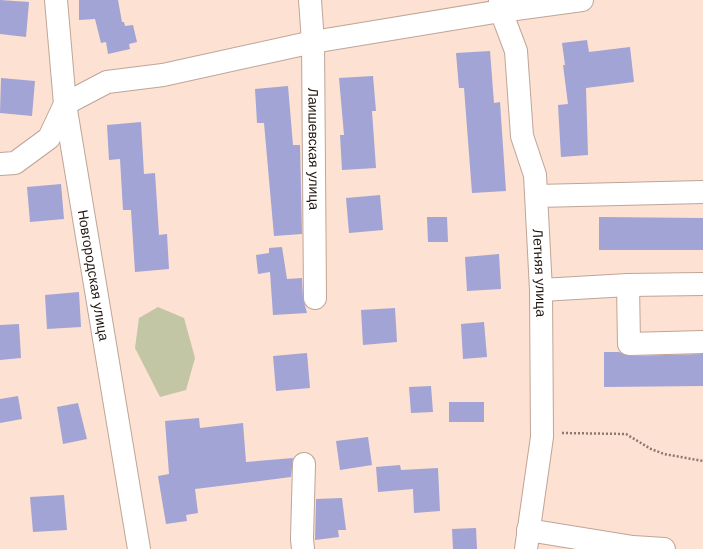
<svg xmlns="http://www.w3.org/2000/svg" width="703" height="549" font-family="Arial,sans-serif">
<rect width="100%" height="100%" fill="#fde1d2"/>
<path fill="#c2c6a5" d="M 158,307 L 184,318 L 195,358 L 186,390 L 160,397 L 135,348 L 139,318 Z"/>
<path fill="#a1a4d4" d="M 0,0 L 29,2 L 26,37 L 0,34 Z
M 79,0 L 118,0 L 122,22 L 124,22 L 125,26 L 133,25 L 137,42 L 129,44 L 130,49 L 108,54 L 106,42 L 101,43 L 95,19 L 79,20 Z
M 587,40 L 589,52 L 630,47 L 634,82 L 586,88 L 588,155 L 561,157 L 558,105 L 568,104 L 563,65 L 565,65 L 562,43 Z
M 490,51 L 494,103 L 500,102 L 506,191 L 472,193 L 464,88 L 459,88 L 456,53 Z
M 373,76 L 376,111 L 372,111 L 376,168 L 342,170 L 340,135 L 344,135 L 339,78 Z
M 1,78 L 35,81 L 32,116 L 0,113 Z
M 288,86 L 293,145 L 300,145 L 302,234 L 274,236 L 264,123 L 257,123 L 255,89 Z
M 141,122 L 144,174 L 155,173 L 159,235 L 167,234 L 169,269 L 135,272 L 131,210 L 123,210 L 120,159 L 109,160 L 107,125 Z
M 61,184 L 64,219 L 30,222 L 27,187 Z
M 380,195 L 383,230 L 349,233 L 346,198 Z
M 427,217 L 447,217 L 448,242 L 428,242 Z
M 599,217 L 703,218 L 703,250 L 599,250 Z
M 282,247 L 287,279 L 302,278 L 303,298 L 307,313 L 273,315 L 270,272 L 258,274 L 256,255 L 269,253 L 269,248 Z
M 499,254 L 501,289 L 467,291 L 465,257 Z
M 79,292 L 81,327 L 47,329 L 45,295 Z
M 395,308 L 397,342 L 363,345 L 361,310 Z
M 484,322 L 487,357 L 463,359 L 461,324 Z
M 19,324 L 21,358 L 0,360 L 0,325 Z
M 604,352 L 619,352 L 629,356 L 703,354 L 703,386 L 604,387 Z
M 307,353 L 310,388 L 276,391 L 273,356 Z
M 431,386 L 433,412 L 411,413 L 409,387 Z
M 18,396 L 22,419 L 0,423 L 0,399 Z
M 449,402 L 484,402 L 484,422 L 449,422 Z
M 78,403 L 87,439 L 63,444 L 57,407 Z
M 199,418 L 200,428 L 243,423 L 246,462 L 293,458 L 291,477 L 195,489 L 198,513 L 186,515 L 187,521 L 166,524 L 158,476 L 169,474 L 165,421 Z
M 368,437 L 372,465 L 340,470 L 336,441 Z
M 400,465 L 401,470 L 438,468 L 440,511 L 414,513 L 413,489 L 378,492 L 376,467 Z
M 64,495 L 67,530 L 33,532 L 30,497 Z
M 342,498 L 346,530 L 338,530 L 339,537 L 315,540 L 316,499 Z
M 476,528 L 477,549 L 453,549 L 452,529 Z"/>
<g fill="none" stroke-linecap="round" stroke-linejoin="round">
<defs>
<g id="minor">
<path id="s1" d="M 56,0 L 65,104 L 139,549"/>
<path id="s2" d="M 310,0 L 313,42 L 315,298"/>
<path id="s3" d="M 500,0 L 501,11 L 516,51 L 522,136 L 535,175 L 541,290 L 542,437 L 526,549"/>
<path d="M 0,164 L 15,163 L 49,138 L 65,104 L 107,82 L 163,75 L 313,42 L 501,11 L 582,0"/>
<path d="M 537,196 L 703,192"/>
<path d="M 628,285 L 629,344 L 703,342"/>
<path d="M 541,290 L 628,285 L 703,284"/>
<path d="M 528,530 L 633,547 L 664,549"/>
<path d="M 303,549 L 302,539 L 304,464"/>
</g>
</defs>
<use href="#minor" stroke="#bfa597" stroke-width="24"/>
<path stroke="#8b786e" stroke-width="2.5" stroke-dasharray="2 2" stroke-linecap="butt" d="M 562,433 L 626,434 L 651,449 L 664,454 L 703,461"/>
<use href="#minor" stroke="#fff" stroke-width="22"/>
</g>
<g text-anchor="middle" stroke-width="3" stroke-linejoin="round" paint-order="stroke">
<g font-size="14" fill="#201611" stroke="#fde1d2">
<text dy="5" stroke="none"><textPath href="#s2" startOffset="149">Лаишевская улица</textPath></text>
<text dy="5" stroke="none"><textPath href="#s3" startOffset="278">Летняя улица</textPath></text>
<text dy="5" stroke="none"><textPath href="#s1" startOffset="278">Новгородская улица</textPath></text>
</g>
</g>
</svg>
